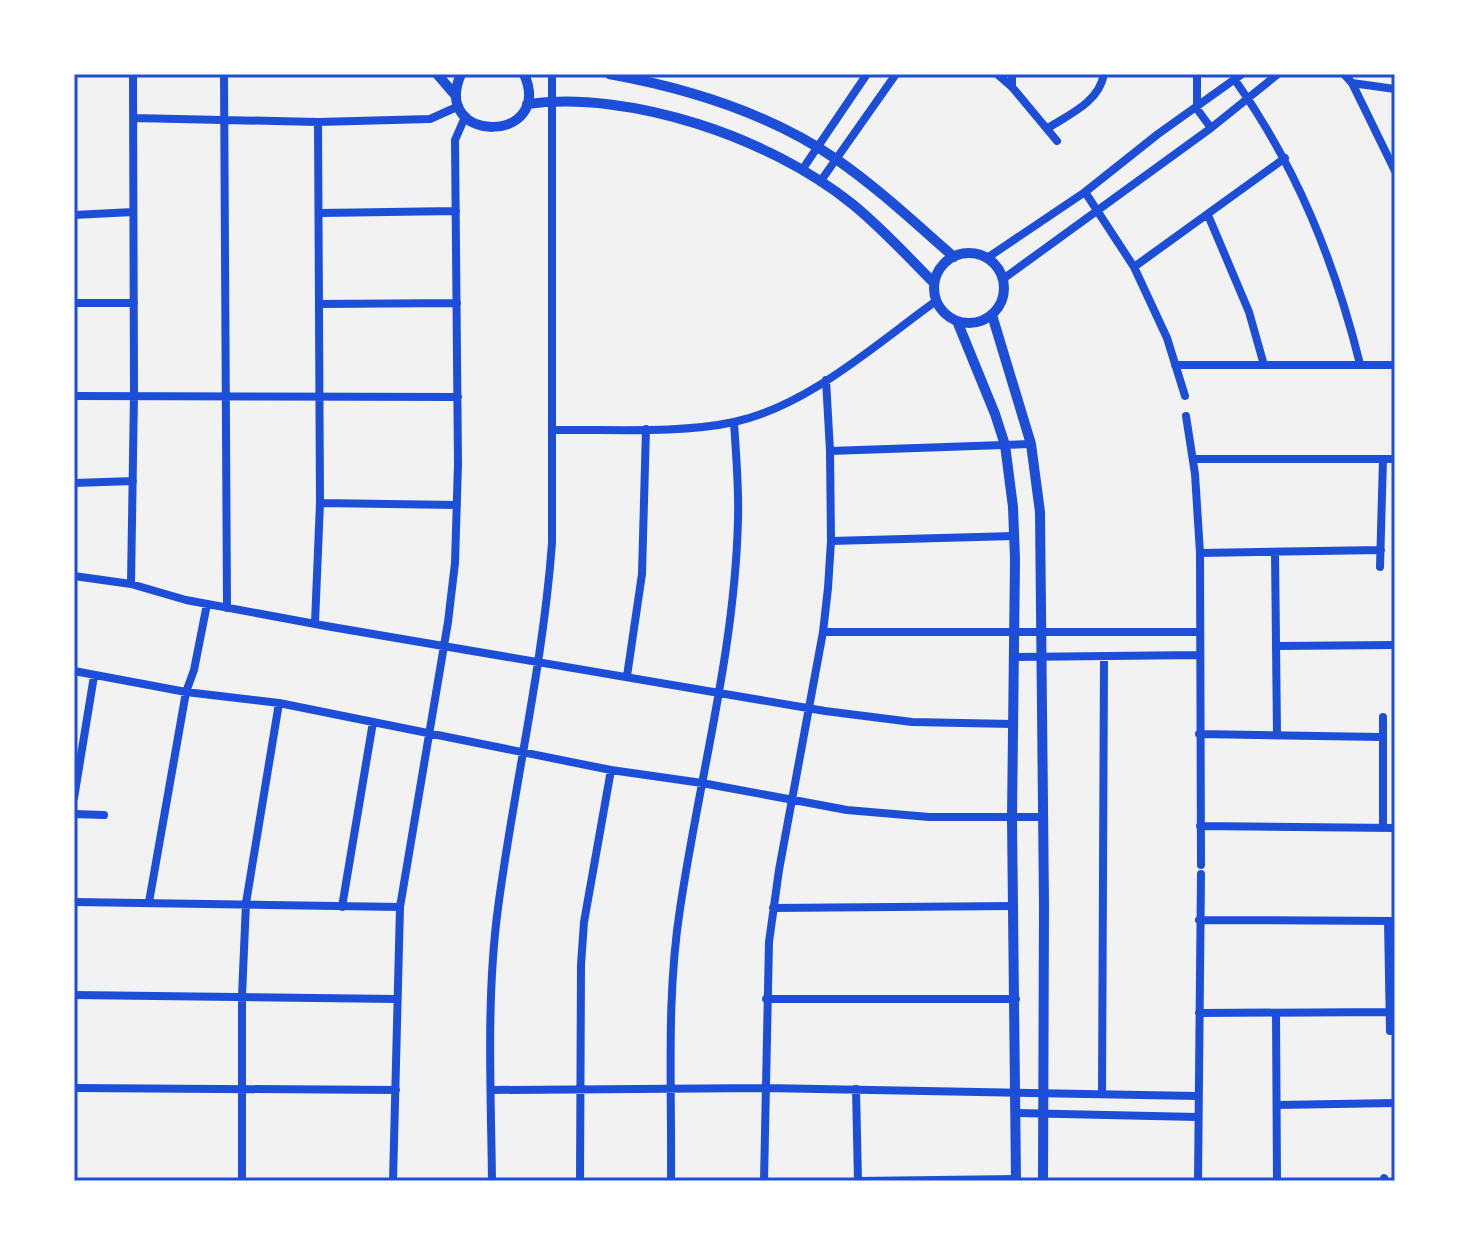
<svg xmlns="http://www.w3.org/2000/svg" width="1469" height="1255" font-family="Raleway,sans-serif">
<rect width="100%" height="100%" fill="#f2f2f2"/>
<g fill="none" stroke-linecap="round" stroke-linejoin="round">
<path stroke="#1d4ed8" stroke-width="8" d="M 224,74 L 227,608
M 997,74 L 1012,87 L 1057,141
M 1012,74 L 1012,87
M 1197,74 L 1197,109 L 1211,128
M 1344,74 L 1352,83 L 1395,171
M 1235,80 C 1297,168 1334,260 1360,364
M 1352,83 L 1395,89
M 133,118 L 318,122 L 430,119 L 459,106
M 1048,128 C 1070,114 1099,102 1104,74
M 802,170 L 867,74
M 820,182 L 896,74
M 1085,192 L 1134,267 L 1167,338 L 1185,396
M 320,213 L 456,211
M 74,215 L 133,212
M 1208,215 L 1249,312 L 1264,365
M 987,258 L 1085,192 L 1158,134 L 1242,74
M 1134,267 L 1285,158
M 1003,279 L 1211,128 L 1278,74
M 74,303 L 134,303
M 319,304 L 457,303
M 1175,365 L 1395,365
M 74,396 L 458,397
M 1186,416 L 1195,474 L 1200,553 L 1201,865
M 552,430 C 609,429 679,434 734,422 C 808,406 876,344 936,301
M 830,451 L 1031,444
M 1194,459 L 1395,459
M 74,483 L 133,481
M 320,503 L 457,505
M 831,541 L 1014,536
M 1275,552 L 1277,735
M 1200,553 L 1381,550
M 1380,567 L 1383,459
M 74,576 L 131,584 L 186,600 L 326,626 L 825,711 L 912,722 L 1012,724
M 131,584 L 134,395 L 133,74
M 315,623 L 320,503 L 318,122
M 823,632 L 1199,632
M 1277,646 L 1395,645
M 1014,657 L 1200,655
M 74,671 L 186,692 L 279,703 L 611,770 L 702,783 L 847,810 L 929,817 L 1043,817
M 627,676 L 642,574 L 646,429
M 1199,734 L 1382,737
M 74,798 L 94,676
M 74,814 L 104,815
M 1200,826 L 1395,828
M 1383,828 L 1383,717
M 74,902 L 400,907
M 149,902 L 186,692 L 194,670 L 207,604
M 342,907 L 373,722
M 773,908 L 1014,906
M 1199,920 L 1395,921
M 1388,921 L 1390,1031
M 74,995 L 396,999
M 766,999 L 1016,999
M 1199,1013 L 1389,1012
M 1276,1014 L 1277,1181
M 74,1088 L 396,1090
M 856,1089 L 858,1181
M 491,1090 L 765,1088 L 1197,1096
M 1102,1094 L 1104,657
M 1277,1105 L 1395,1103
M 1017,1113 L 1197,1117
M 242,1181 L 242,996 L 246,903 L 279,703
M 393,1181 L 400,907 L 448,622 L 455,563 L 458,464 L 455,140 L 465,117
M 492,1181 C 491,1091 486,998 498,908 C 514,786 543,666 552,543 L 552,74
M 580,1181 L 581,965 L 584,922 L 611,770
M 671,1181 C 672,1091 666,998 680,909 C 699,779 735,651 738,519 C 739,487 736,455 734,422
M 764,1181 L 769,942 L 779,870 L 823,632 L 828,588 L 831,541 L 830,451 L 826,380
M 858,1181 L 1016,1179
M 1198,1181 L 1201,874
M 1383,1181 L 1384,1178"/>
<path stroke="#1d4ed8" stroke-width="10" d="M 437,74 L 456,96
M 461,74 C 430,145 555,144 524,74
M 609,74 C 687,88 770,114 836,159 C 878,188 916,224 954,257
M 527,104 C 631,90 770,138 851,203 C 881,227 907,256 934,283
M934 288a35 35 0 1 1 70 0a35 35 0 1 1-70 0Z
M 992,315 L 1031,444 L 1040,512 L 1044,905 L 1043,1181
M 957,321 L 995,414 L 1005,445 L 1013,507 L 1015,559 L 1012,818 L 1016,1181"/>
</g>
<rect width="1469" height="1255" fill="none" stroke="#ffffff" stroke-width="152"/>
<rect x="76" y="76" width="1317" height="1103" fill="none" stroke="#1d4ed8" stroke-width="3"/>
</svg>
